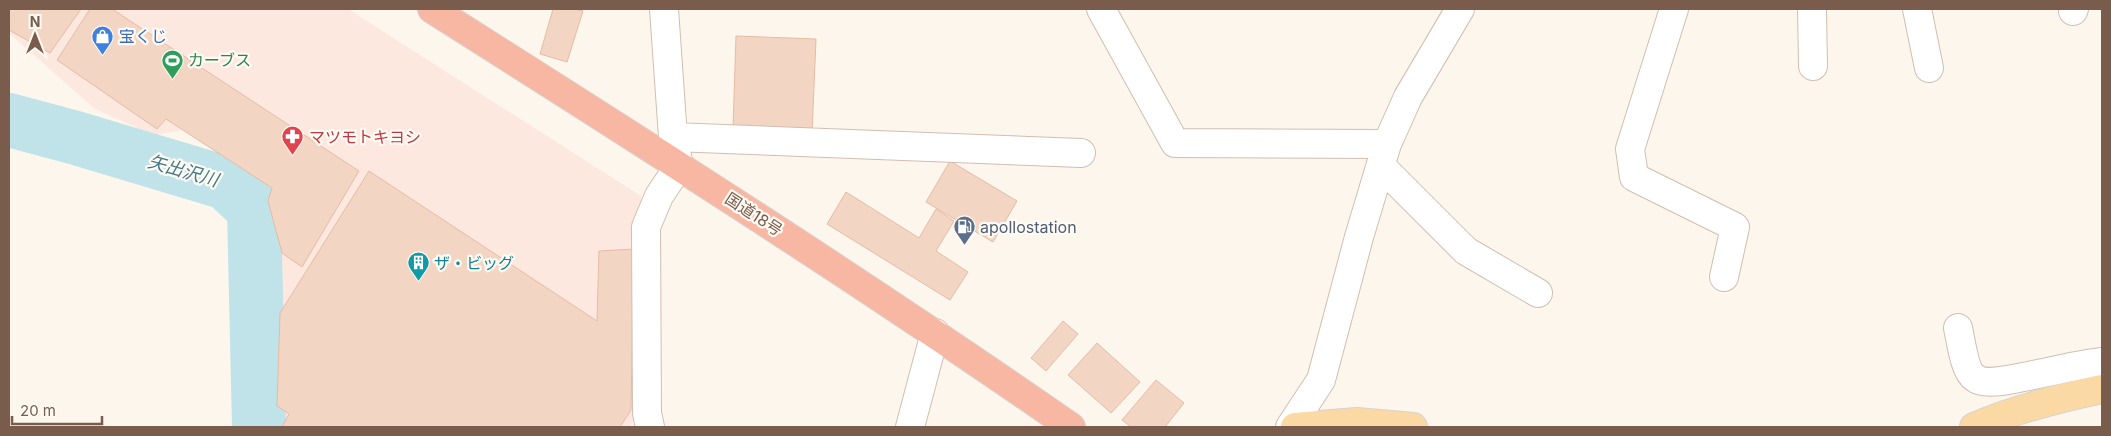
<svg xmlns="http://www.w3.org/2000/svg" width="2111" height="436" font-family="Inter,'Noto Sans JP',sans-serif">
<rect width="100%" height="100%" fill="#fdf6ec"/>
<path fill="#fde8e0" d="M 9,9 L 348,9 L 641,196 L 637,417 L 629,427 L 278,427 L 277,406 L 282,253 L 268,201 L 272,188 L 182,130 L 153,135 L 95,109 L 9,33 Z"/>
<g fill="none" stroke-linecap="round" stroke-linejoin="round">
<path stroke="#bfe3e8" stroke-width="54" d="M 9,120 L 76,138 L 226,183 L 254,209 L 259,427"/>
</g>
<path fill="#f3d5c3" stroke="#e6bba3" d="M 9,9 L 81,9 L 50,53 L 9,30 Z
M 90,9 L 112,9 L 359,171 L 302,267 L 282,253 L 268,201 L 272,188 L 166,119 L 157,129 L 57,60 Z
M 553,9 L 574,9 L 583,11 L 567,62 L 540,54 Z
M 736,36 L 816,39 L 812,133 L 733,129 Z
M 950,161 L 1017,201 L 993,242 L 926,202 Z
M 369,171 L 597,321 L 599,251 L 634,249 L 631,410 L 620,427 L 282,427 L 289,414 L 277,406 L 280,313 Z
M 846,192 L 919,238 L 936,209 L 954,221 L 936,251 L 968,272 L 950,300 L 827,224 Z
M 1063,321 L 1078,334 L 1046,371 L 1031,358 Z
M 1097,343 L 1140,382 L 1111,413 L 1068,375 Z
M 1156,380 L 1184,403 L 1165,427 L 1131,427 L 1122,420 Z"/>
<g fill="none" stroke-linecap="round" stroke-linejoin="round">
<defs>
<path id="minor" d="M 1101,9 L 1175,143 L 1387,144
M 1674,9 L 1630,149 L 1634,177 L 1735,227 L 1724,277
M 1812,9 L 1813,66
M 1917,9 L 1929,68
M 2073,11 L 2074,9
M 673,137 L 1081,153
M 1381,166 L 1466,251 L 1538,293
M 1958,328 C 1961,340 1964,371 1975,378 C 1981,383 1993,382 2001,381 C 2035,376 2068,366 2102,362
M 650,427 L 647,413 L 646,227 L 659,196 L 679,166 L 673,137 L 664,9
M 910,427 L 935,333
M 1290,427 L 1321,380 L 1359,237 L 1387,144 L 1408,97 L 1460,9"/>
<path id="major" d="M 1295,427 L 1357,422 L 1413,427
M 1974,427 C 2015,409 2059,398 2102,389"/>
<path id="highway" d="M 432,9 C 647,145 862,282 1071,427"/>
</defs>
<use href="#minor" stroke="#d1beb0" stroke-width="30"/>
<use href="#major" stroke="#dad1cd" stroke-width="30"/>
<use href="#highway" stroke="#dad1cd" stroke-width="30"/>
<use href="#minor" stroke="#fff" stroke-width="28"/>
<use href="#major" stroke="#fbd9a5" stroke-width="28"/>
<use href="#highway" stroke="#f7b7a3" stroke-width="28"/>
</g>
<defs>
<symbol id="shop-pin" viewBox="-11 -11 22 30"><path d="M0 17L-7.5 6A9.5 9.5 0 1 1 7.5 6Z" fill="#3f7fe0" stroke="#fffaf3"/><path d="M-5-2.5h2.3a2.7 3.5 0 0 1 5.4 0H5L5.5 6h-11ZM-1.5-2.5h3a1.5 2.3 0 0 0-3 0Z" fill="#fff"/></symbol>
<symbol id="stadium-pin" viewBox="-11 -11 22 30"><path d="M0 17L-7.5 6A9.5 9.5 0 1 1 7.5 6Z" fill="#2e9e5b" stroke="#fffaf3"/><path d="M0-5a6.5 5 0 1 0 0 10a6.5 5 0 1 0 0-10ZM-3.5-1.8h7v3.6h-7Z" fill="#fff"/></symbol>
<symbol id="pharmacy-pin" viewBox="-11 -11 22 30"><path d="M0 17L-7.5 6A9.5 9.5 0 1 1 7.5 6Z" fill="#e0444e" stroke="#fffaf3"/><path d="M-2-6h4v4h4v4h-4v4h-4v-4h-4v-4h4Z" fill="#fff"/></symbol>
<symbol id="fuel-pin" viewBox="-11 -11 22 30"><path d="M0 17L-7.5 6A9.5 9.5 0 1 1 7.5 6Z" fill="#5c6f8a" stroke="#fffaf3"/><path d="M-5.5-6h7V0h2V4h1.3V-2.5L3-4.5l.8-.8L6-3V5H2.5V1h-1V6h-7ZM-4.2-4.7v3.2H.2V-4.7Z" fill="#fff"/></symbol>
<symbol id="building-pin" viewBox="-11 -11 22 30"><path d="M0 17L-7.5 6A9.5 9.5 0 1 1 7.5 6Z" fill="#0f9aa8" stroke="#fffaf3"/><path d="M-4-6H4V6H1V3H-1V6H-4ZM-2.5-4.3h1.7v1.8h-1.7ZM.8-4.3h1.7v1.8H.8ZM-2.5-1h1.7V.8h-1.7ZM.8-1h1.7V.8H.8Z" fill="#fff"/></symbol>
</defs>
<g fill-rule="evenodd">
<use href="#shop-pin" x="90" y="24" width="25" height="34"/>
<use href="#stadium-pin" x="160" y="48" width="25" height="34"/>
<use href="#pharmacy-pin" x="280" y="124" width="25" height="34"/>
<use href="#fuel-pin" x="952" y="214" width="25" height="34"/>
<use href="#building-pin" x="406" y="250" width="25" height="34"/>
</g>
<g text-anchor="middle" stroke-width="4.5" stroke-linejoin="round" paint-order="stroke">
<g font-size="16" fill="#366cbe" stroke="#fffaf3" text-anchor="start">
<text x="119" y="42">宝くじ</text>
</g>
<g font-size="16" fill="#27864d" stroke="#fffaf3" text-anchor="start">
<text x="188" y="66">カーブス</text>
</g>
<g font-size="16" fill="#be3a42" stroke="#fffaf3" text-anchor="start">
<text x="309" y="143">マツモトキヨシ</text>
</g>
<g font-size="16" fill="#7a5c4d" stroke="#fffaf3">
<text transform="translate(754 214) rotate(33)" y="6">国道18号</text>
</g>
<g font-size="16" fill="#4e5e75" stroke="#fffaf3" text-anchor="start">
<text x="980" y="233">apollostation</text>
</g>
<g font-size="16" fill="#0d838f" stroke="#fffaf3" text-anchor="start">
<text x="434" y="269">ザ・ビッグ</text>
</g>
<g font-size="18" font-style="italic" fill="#437c86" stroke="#fffaf3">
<text transform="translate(183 171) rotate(16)" y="6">矢出沢川</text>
</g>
</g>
<rect width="2111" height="436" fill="none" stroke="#7a5c4d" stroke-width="20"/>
<g transform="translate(35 35)" stroke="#fffaf3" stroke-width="4" paint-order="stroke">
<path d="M0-4L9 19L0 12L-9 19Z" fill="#7a5c4d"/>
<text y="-8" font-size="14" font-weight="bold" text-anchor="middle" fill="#7a5c4d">N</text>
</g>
<path d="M12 416v8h90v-8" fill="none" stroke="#7a5c4d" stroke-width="2.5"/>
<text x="20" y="416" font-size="15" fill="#7a5c4d" stroke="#fffaf3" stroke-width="4" paint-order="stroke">20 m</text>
</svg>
